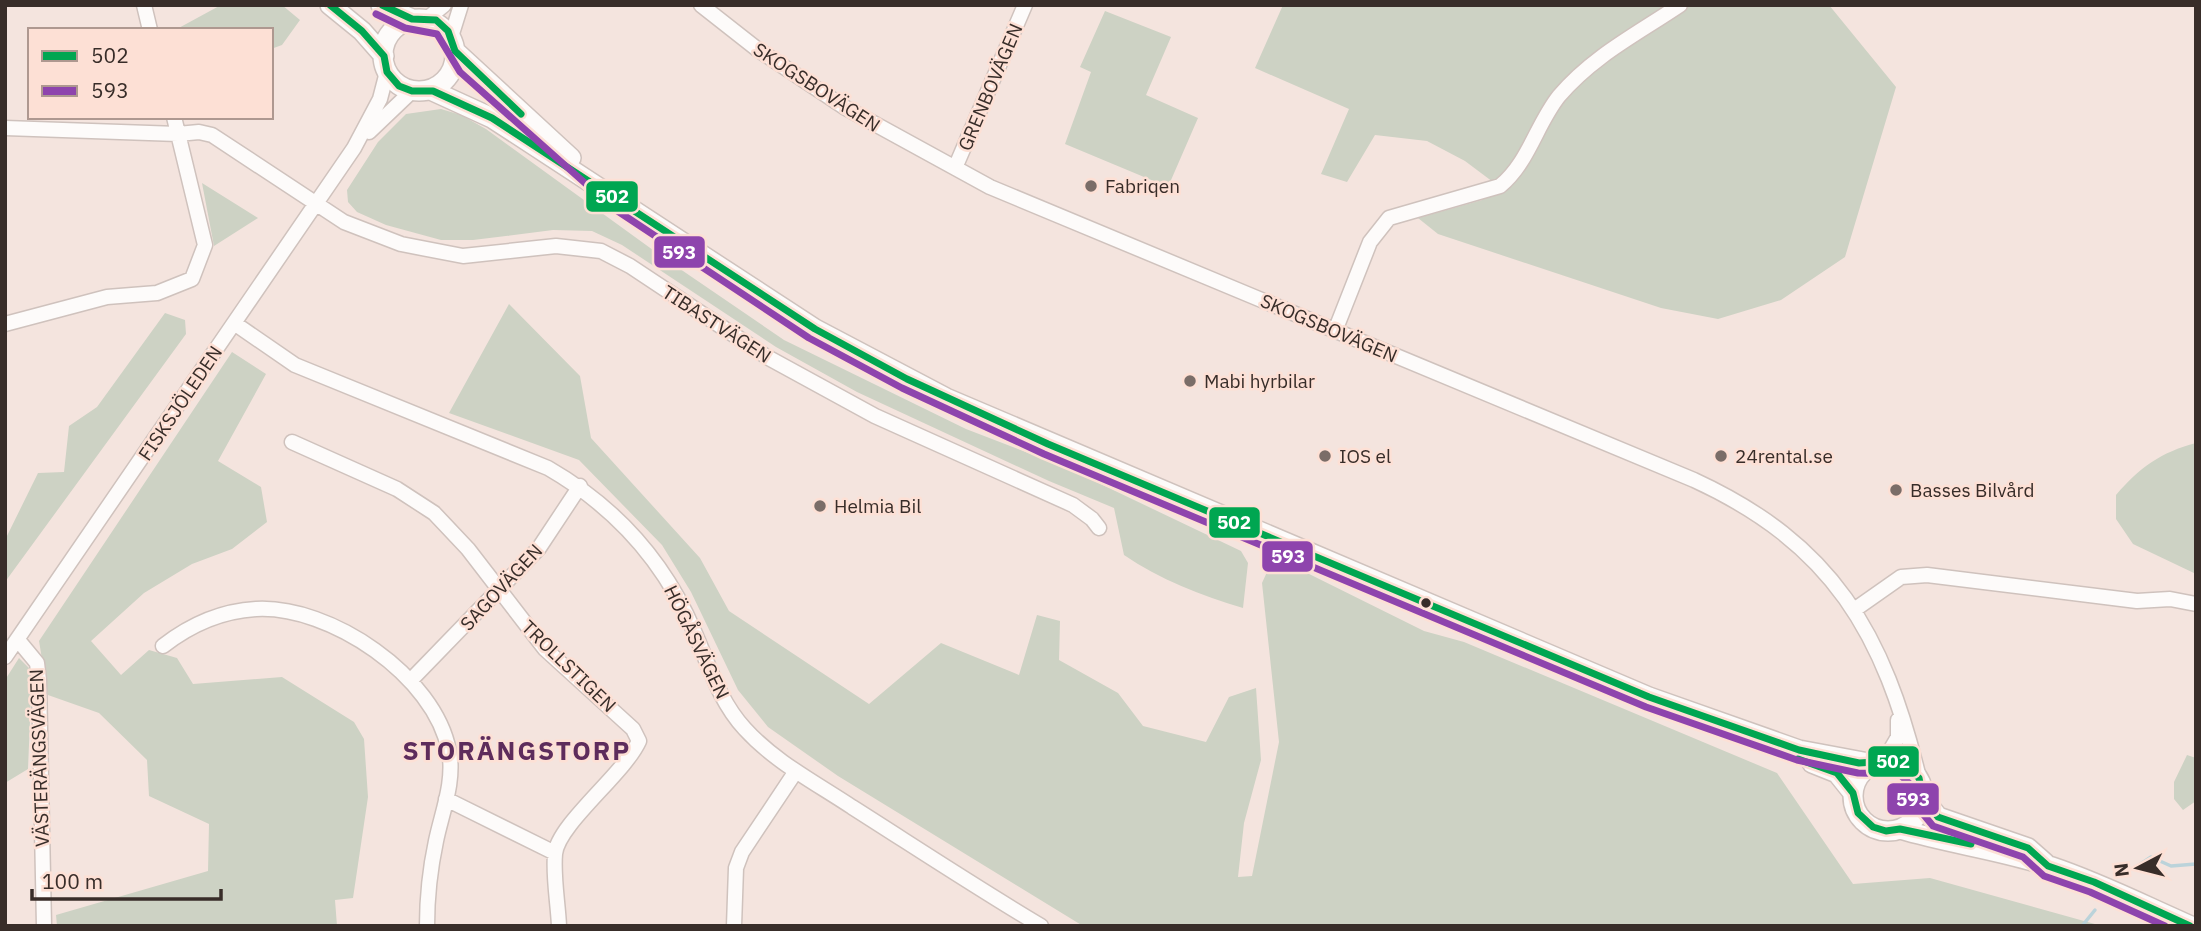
<svg xmlns="http://www.w3.org/2000/svg" width="2201" height="931" font-family="'IBM Plex Sans',sans-serif">
<rect width="100%" height="100%" fill="#f4e4de"/>
<path fill="#cdd2c4" d="M 221,5 L 282,5 L 300,20 L 282,45 L 271,49 L 271,30 L 175,30 Z
M 1283,5 L 1829,5 L 1896,87 L 1845,257 L 1781,300 L 1718,319 L 1661,308 L 1438,234 L 1418,218 L 1482,200 L 1497,185 L 1465,161 L 1427,141 L 1375,135 L 1347,182 L 1321,174 L 1349,109 L 1255,68 Z
M 1105,11 L 1171,37 L 1146,95 L 1198,118 L 1168,187 L 1065,144 L 1091,72 L 1080,67 Z
M 441,109 L 461,115 L 486,129 L 664,258 L 784,340 L 966,429 L 1067,468 L 1241,551 L 1248,563 L 1243,608 C 1202,596 1159,579 1124,555 L 1114,508 L 1049,481 L 857,392 L 776,347 L 622,245 L 592,231 L 553,230 L 473,240 L 441,240 L 386,225 L 357,212 L 348,202 L 347,190 L 378,142 L 406,114 Z
M 202,183 L 258,218 L 214,246 Z
M 509,304 L 580,376 L 591,438 L 700,558 L 729,611 L 869,704 L 941,643 L 1019,675 L 1037,615 L 1060,621 L 1059,660 L 1118,693 L 1143,726 L 1206,742 L 1229,697 L 1256,688 L 1261,760 L 1244,823 L 1238,877 L 1252,876 L 1279,742 L 1262,583 L 1272,561 L 1295,567 L 1424,631 L 1464,642 L 1777,773 L 1853,884 L 1930,878 L 2102,926 L 1083,926 L 838,776 L 768,727 L 738,690 L 691,592 L 662,545 L 579,460 L 449,413 Z
M 165,313 L 185,320 L 186,334 L 5,582 L 5,540 L 38,473 L 64,472 L 69,426 L 97,407 Z
M 232,352 L 266,374 L 218,461 L 261,487 L 267,522 L 232,549 L 192,564 L 144,593 L 91,641 L 121,675 L 149,650 L 177,658 L 193,684 L 282,677 L 354,722 L 364,739 L 368,797 L 353,898 L 335,900 L 337,926 L 57,926 L 56,915 L 208,871 L 209,824 L 149,796 L 147,760 L 99,713 L 48,695 L 39,641 Z
M 2196,443 L 2196,574 L 2133,544 L 2116,519 L 2116,495 C 2139,468 2161,452 2196,443 Z
M 19,658 L 32,671 L 28,769 L 5,783 L 5,680 Z
M 2187,755 L 2196,758 L 2196,801 L 2183,810 L 2174,799 L 2174,782 Z"/>
<g fill="none" stroke-linecap="round" stroke-linejoin="round">
<path stroke="#bbd3da" stroke-width="3.5" d="M 2133,869 L 2151,857 L 2171,866 L 2196,864
M 2082,926 L 2095,910"/>
<defs>
<path id="minor" d="M 144,5 L 150,30
M 701,5 L 757,49 L 844,107 L 990,187 L 1694,480 C 1833,544 1884,633 1919,778
M 428,18 L 444,5
M 451,37 L 461,5
M 5,128 L 178,134 L 199,132 L 212,135 L 344,222 L 401,244 L 463,256 L 556,246 L 601,251 L 630,266 L 767,357 L 875,416 L 1073,505 L 1092,519 L 1099,528
M 369,132 L 412,91
M 955,168 L 1025,5
M 234,323 L 295,365 L 548,468 C 614,506 664,561 694,631 C 709,665 719,701 745,729 C 775,762 816,783 852,807 C 915,847 977,888 1041,926
M 5,324 L 107,297 L 157,293 L 192,279 L 205,245 L 174,117
M 1335,331 L 1370,242 L 1389,218 L 1500,186 C 1529,162 1536,125 1559,96 C 1593,56 1637,34 1680,5
M 292,442 L 397,489 L 434,513 L 468,549 L 545,649 L 633,729 L 639,741 C 624,774 558,824 555,854 C 553,877 558,903 559,926
M 1854,610 L 1901,577 L 1927,575 L 2137,601 L 2170,599 L 2196,604
M 18,640 L 37,663 L 39,680 L 44,926
M 163,646 C 190,625 221,611 256,609 C 330,605 435,676 449,751 C 455,781 442,812 436,841 C 430,869 427,897 427,926
M 5,657 L 354,148 L 380,99 L 387,72
M 411,680 L 539,548 L 580,486
M 1884,761 L 1898,737 L 1898,720
M 446,799 L 555,853
M 734,926 L 736,868 L 742,852 L 796,771"/>
<path id="major" d="M 330,5 L 362,31 L 384,56
M 381,5 L 412,19
M383 55a36 36 0 1 1 72 0a36 36 0 1 1-72 0Z
M 455,51 L 571,158
M 433,91 L 492,118 L 815,329 L 946,398 L 1649,697 L 1799,750 L 1874,764
M1853 796a35 35 0 1 1 70 0a35 35 0 1 1-70 0Z
M 1812,763 L 1837,773 L 1853,793
M 1923,798 L 1938,817 L 2028,848 L 2045,863
M 1900,829 C 1950,844 2002,850 2052,867 C 2100,883 2145,906 2191,926"/>
</defs>
<use href="#minor" stroke="#cfc2bd" stroke-width="17"/>
<use href="#major" stroke="#cfc2bd" stroke-width="22"/>
<use href="#minor" stroke="#fdfbfa" stroke-width="14"/>
<use href="#major" stroke="#fdfbfa" stroke-width="19"/>
<defs>
<path id="bus-1" d="M 330,5 L 362,31 L 384,56 L 387,72 L 399,86 L 412,91 L 433,91 L 492,118 L 815,329 L 907,379 L 1048,444 L 1649,697 L 1799,750 L 1859,763 L 1891,761 L 1904,764 L 1919,778 L 1923,798 L 1938,817 L 2028,848 L 2048,866 L 2094,882 L 2190,926
M 382,5 L 412,19 L 436,20 L 448,31 L 455,51 L 521,114
M 1798,759 L 1837,773 L 1853,793 L 1858,813 L 1873,827 L 1886,831 L 1900,829 L 1971,844"/>
<path id="bus-2" d="M 376,14 L 405,28 L 437,34 L 460,72 L 613,208 L 809,338 L 902,388 L 1044,454 L 1646,707 L 1797,760 L 1858,773 L 1899,774 L 1909,783 L 1914,803 L 1933,826 L 2023,857 L 2044,876 L 2090,892 L 2165,926"/>
</defs>
<use href="#bus-1" stroke="#fde0d5" stroke-width="12"/>
<use href="#bus-2" stroke="#fde0d5" stroke-width="12"/>
<use href="#bus-1" stroke="#00a651" stroke-width="7"/>
<use href="#bus-2" stroke="#8e44ad" stroke-width="7"/>
</g>
<g fill="#7a6d68" stroke="#fde0d5" stroke-width="2.5">
<circle cx="1091" cy="186" r="7"/>
<circle cx="1190" cy="381" r="7"/>
<circle cx="1325" cy="456" r="7"/>
<circle cx="1721" cy="456" r="7"/>
<circle cx="1896" cy="490" r="7"/>
<circle cx="820" cy="506" r="7"/>
</g>
<circle fill="#382d29" stroke="#fde0d5" stroke-width="2.5" cx="1426" cy="603" r="6"/>
<g text-anchor="middle" stroke-width="5" stroke-linejoin="round" paint-order="stroke">
<g font-size="19" fill="#382d29" stroke="#fde0d5">
<text transform="translate(817 87) rotate(33)" y="7">SKOGSBOVÄGEN</text>
<text transform="translate(990 87) rotate(-67)" y="7">GRENBOVÄGEN</text>
<text transform="translate(717 324) rotate(33)" y="7">TIBASTVÄGEN</text>
<text transform="translate(1329 328) rotate(23)" y="7">SKOGSBOVÄGEN</text>
<text transform="translate(180 403) rotate(-56)" y="7">FISKSJÖLEDEN</text>
<text transform="translate(501 587) rotate(-47)" y="7">SAGOVÄGEN</text>
<text transform="translate(697 642) rotate(64)" y="7">HÖGÅSVÄGEN</text>
<text transform="translate(569 666) rotate(44)" y="7">TROLLSTIGEN</text>
<text transform="translate(39 758) rotate(-92)" y="7">VÄSTERÄNGSVÄGEN</text>
</g>
<g font-size="19" fill="#382d29" stroke="#fde0d5" text-anchor="start">
<text x="1105" y="193">Fabriqen</text>
<text x="1204" y="388">Mabi hyrbilar</text>
<text x="1339" y="463">IOS el</text>
<text x="1735" y="463">24rental.se</text>
<text x="1910" y="497">Basses Bilvård</text>
<text x="834" y="513">Helmia Bil</text>
</g>
<g font-size="26" font-weight="bold" letter-spacing="2" fill="#5e2c5c" stroke="#fde0d5">
<text x="517" y="760">STORÄNGSTORP</text>
</g>
</g>
<g stroke="#fde0d5" stroke-width="2.5">
<rect x="585" y="180" width="54" height="33" rx="7" fill="#00a651"/>
<rect x="653" y="235" width="53" height="34" rx="7" fill="#8e44ad"/>
<rect x="1208" y="506" width="53" height="33" rx="7" fill="#00a651"/>
<rect x="1261" y="540" width="53" height="33" rx="7" fill="#8e44ad"/>
<rect x="1867" y="745" width="53" height="33" rx="7" fill="#00a651"/>
<rect x="1886" y="782" width="54" height="34" rx="7" fill="#8e44ad"/>
</g>
<g font-size="19" text-anchor="middle" font-weight="bold" fill="#fff">
<text x="612" y="203">502</text>
<text x="679" y="259">593</text>
<text x="1234" y="529">502</text>
<text x="1288" y="563">593</text>
<text x="1893" y="768">502</text>
<text x="1913" y="806">593</text>
</g>
<rect width="2201" height="931" fill="none" stroke="#382d29" stroke-width="14"/>
<rect x="28" y="28" width="245" height="91" fill="#fde0d5" stroke="#ae9890" stroke-width="2"/>
<rect x="42" y="51" width="35" height="10" fill="#00a651" stroke="#ae9890" stroke-width="2"/>
<text x="91" y="63" font-size="21" fill="#382d29">502</text>
<rect x="42" y="86" width="35" height="10" fill="#8e44ad" stroke="#ae9890" stroke-width="2"/>
<text x="91" y="98" font-size="21" fill="#382d29">593</text>
<g transform="translate(2138 868) rotate(263)" stroke="#fde0d5" stroke-width="5" paint-order="stroke">
<path d="M0-5L12 26L0 18L-12 26Z" fill="#382d29"/>
<text y="-10" font-size="19" font-weight="bold" text-anchor="middle" fill="#382d29">N</text>
</g>
<path d="M32 889v10h189v-10" fill="none" stroke="#382d29" stroke-width="3.5"/>
<text x="42" y="889" font-size="21" fill="#382d29" stroke="#fde0d5" stroke-width="5" paint-order="stroke">100 m</text>
</svg>
